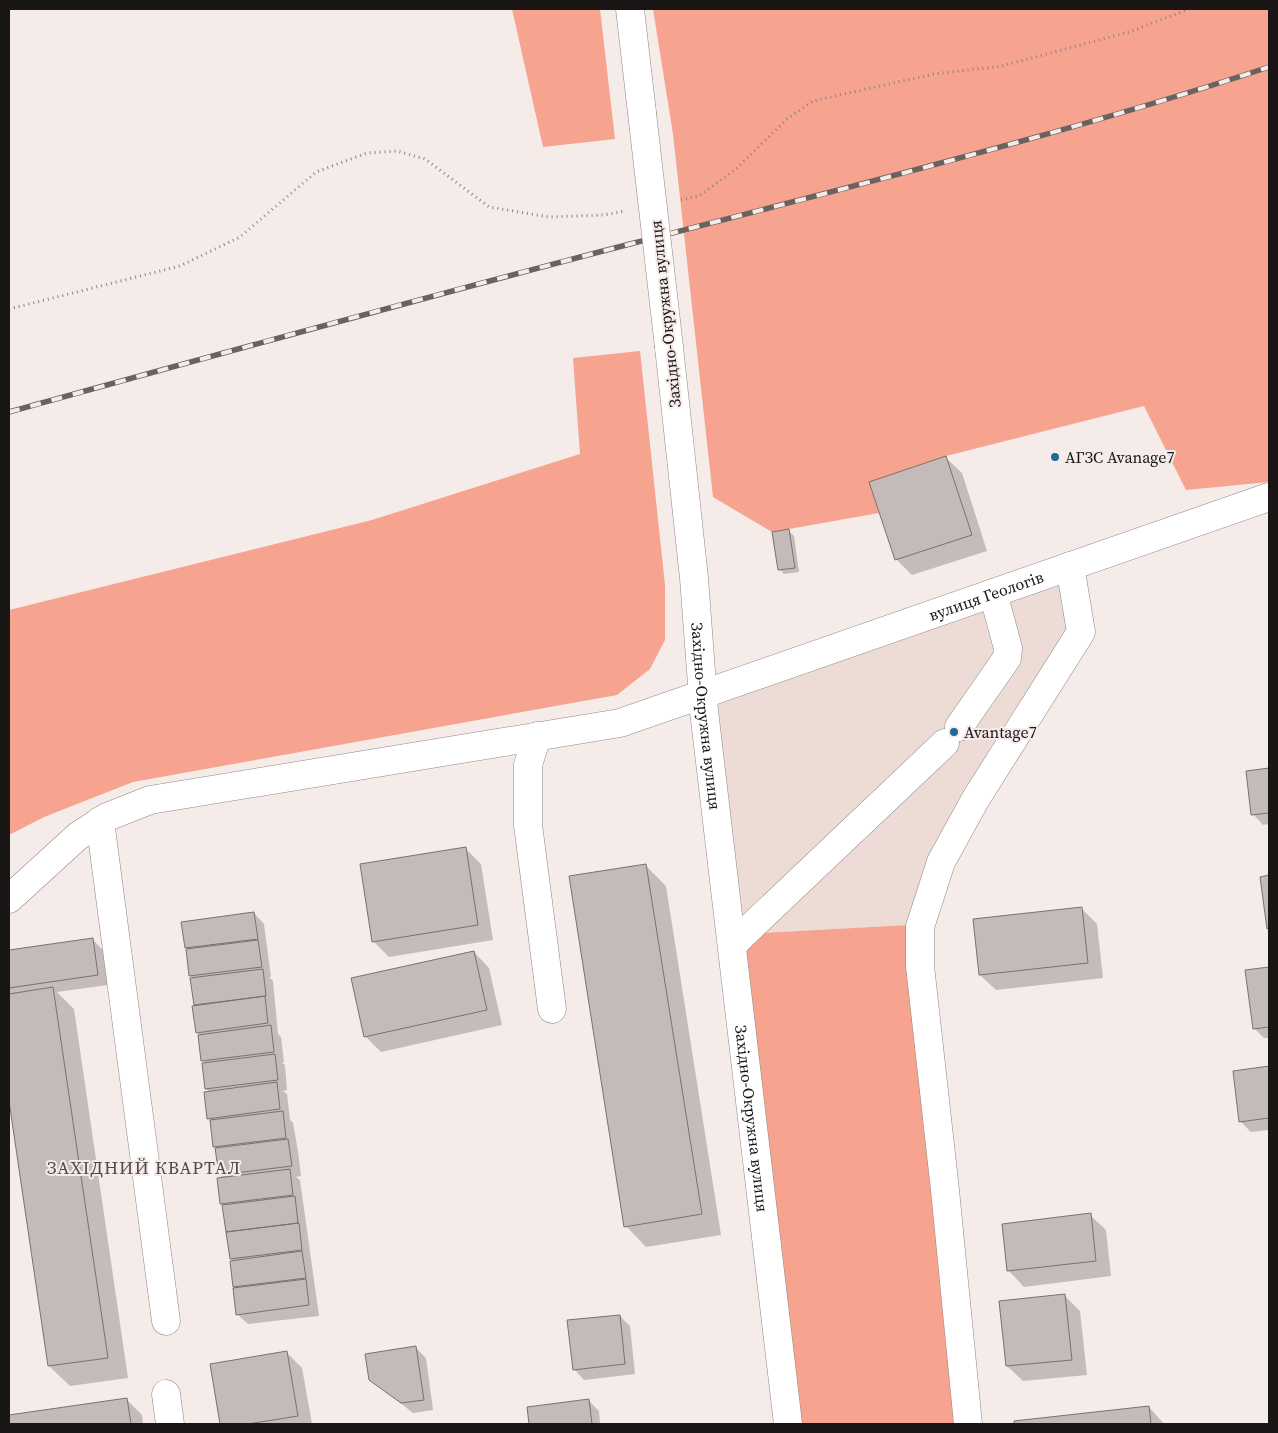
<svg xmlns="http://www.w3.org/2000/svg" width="1278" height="1433" font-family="'Source Serif 4',serif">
<rect width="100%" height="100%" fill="#f5ebe9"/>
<path fill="#eddbd6" d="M 1060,581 L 1068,629 L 908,925 L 744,934 L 717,701 Z"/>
<path fill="#f6a390" d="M 512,9 L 600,9 L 615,139 L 543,147 Z
M 653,9 L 1269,9 L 1269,482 L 1186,490 L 1144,406 L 946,456 L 870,482 L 879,513 L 772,532 L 713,497 L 673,134 Z
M 640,351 L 665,585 L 665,640 L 650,669 L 617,695 L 133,782 L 44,817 L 9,835 L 9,610 L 372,520 L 580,454 L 573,358 Z
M 908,925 L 955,1424 L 802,1424 L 744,934 Z"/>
<path fill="#0003" d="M 946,458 L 962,473 L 987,551 L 912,575 L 896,559 Z
M 789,531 L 794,536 L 799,572 L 784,574 L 779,569 Z
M 1269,770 L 1269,824 L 1263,825 L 1253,814 L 1247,772 Z
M 466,849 L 481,864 L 493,940 L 389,957 L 373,941 Z
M 645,865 L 666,886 L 721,1235 L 646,1247 L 626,1226 Z
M 1269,877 L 1269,929 L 1262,878 Z
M 1081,908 L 1097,924 L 1103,978 L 996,990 L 980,975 Z
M 254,913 L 264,924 L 271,977 L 269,977 L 273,981 L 278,1034 L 281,1037 L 284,1062 L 282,1063 L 285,1065 L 287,1090 L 283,1091 L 287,1094 L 290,1120 L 293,1123 L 298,1151 L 301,1176 L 296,1177 L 300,1180 L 319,1316 L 248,1324 L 237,1314 L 231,1262 L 234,1261 L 231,1259 L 218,1179 L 223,1178 L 220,1175 L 211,1121 L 208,1118 L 210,1092 L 206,1089 L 206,1063 L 203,1061 L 199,1035 L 197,1032 L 193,979 L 190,976 L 183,923 Z
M 92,939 L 103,950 L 108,985 L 57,992 L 74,1009 L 128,1378 L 70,1386 L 49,1366 L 9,1092 L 9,952 Z
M 474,952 L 489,968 L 502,1025 L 381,1052 L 365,1036 Z
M 1269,968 L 1269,1038 L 1264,1038 L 1254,1028 L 1247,971 Z
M 1269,1068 L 1269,1130 L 1251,1132 L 1240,1121 L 1234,1072 Z
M 1090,1215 L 1106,1230 L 1111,1276 L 1024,1287 L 1009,1271 Z
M 1065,1296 L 1080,1311 L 1087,1375 L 1023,1381 L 1007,1366 Z
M 620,1316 L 630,1326 L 635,1374 L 584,1380 L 574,1369 Z
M 416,1348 L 426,1358 L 433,1410 L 413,1413 L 370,1379 Z
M 286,1352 L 302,1368 L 312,1424 L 222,1424 L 212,1365 Z
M 126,1399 L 142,1415 L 143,1424 L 9,1424 L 9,1416 Z
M 588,1400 L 599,1411 L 600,1424 L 530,1424 L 528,1408 Z
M 1149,1407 L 1164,1424 L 1015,1424 L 1015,1422 Z"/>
<path fill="#c4bbb9" stroke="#7a716f" d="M 946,456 L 972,535 L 895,560 L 869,482 Z
M 789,529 L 795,568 L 778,570 L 772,532 Z
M 1269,768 L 1269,813 L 1251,815 L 1246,771 Z
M 466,847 L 478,925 L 372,942 L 360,864 Z
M 646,864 L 702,1214 L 624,1227 L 569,876 Z
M 1269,875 L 1269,928 L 1267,929 L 1260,877 Z
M 1082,907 L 1088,963 L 979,975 L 973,919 Z
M 254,912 L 258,939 L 185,948 L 181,922 Z
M 93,938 L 98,975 L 9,988 L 9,950 Z
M 258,940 L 262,967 L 189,976 L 186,949 Z
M 474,951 L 487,1010 L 364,1037 L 351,978 Z
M 1269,967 L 1269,1027 L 1253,1029 L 1245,970 Z
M 263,969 L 266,996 L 194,1005 L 190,978 Z
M 53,987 L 108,1358 L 48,1366 L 9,1101 L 9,994 Z
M 265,996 L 268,1023 L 196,1033 L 192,1006 Z
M 271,1025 L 274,1052 L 201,1061 L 198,1035 Z
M 275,1054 L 278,1080 L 205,1089 L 202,1063 Z
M 1269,1066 L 1269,1118 L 1239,1122 L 1233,1071 Z
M 277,1082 L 280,1109 L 207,1119 L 204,1092 Z
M 283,1111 L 286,1138 L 213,1147 L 210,1120 Z
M 288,1139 L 292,1166 L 219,1175 L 215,1148 Z
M 290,1169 L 293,1195 L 220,1204 L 217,1178 Z
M 295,1196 L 298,1223 L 226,1232 L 222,1205 Z
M 1091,1213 L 1096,1261 L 1007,1271 L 1002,1224 Z
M 299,1223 L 302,1250 L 230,1259 L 226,1232 Z
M 302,1251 L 306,1278 L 233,1287 L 230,1261 Z
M 306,1279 L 309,1305 L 236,1315 L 233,1288 Z
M 1065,1294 L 1072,1360 L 1006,1366 L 999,1301 Z
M 620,1315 L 625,1364 L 573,1370 L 567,1320 Z
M 416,1346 L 424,1400 L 401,1403 L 369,1380 L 365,1354 Z
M 287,1351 L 298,1416 L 248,1424 L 220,1424 L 210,1364 Z
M 127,1398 L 131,1424 L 9,1424 L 9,1415 Z
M 589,1399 L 592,1424 L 529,1424 L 527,1407 Z
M 1149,1406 L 1151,1424 L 1014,1424 L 1014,1421 Z"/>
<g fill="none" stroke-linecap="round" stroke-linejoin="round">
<defs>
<g id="minor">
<path d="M 959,727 L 1007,658 L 1008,648 L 993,593"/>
<path d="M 537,736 L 528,765 L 528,825 L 552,1009"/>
<path d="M 100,821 L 166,1321"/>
<path id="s1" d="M 9,899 L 78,836 L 107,817 L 150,800 L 620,723 L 1269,497"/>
<path d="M 732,945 L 945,743"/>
<path d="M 166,1394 L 170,1424"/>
<path d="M 968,1424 L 945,1190 L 920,966 L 920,927 L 941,862 L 975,800 L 1081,632 L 1070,566"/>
</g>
<g id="major">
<path d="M 630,9 L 642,113"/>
<path id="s2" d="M 669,347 L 694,578 L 704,711 L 788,1424"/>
</g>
</defs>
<use href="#minor" stroke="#918886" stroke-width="29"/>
<use href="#major" stroke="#918886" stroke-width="29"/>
<path stroke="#8b8483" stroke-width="3" stroke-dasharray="1 4" stroke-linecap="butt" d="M 681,200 L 699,196 L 737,168 L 787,119 L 813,101 L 934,74 L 1002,66 L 1129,32 L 1189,9
M 9,309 L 180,266 L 240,237 L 316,172 L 367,153 L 397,151 L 425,159 L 489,207 L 549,217 L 604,215 L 625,211"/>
<use href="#minor" stroke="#fff" stroke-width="28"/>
<use href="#major" stroke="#fff" stroke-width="28"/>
<defs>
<path id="rail" d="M 9,412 C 216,355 422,298 630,244 C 844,188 1059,136 1269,67"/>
</defs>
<use href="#rail" stroke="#686261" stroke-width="5.5"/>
<use href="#rail" stroke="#f5ebe9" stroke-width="4" stroke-dasharray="11" stroke-linecap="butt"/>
<defs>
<path id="major-bridge" d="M 642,113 L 669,347"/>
</defs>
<use href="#major-bridge" stroke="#918886" stroke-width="29" stroke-linecap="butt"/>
<use href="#major-bridge" stroke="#fff" stroke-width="28"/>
</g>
<g fill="#1f6a9d" stroke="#f5ebe9" stroke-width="2">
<circle cx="1055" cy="457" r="5"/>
<circle cx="954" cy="732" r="5"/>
</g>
<g text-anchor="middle" stroke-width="4" stroke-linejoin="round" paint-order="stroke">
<g font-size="16" fill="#1a1616" stroke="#f5ebe9">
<text transform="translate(665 314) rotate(-96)" y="6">Західно-Окружна вулиця</text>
<text dy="6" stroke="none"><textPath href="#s1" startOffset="1038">вулиця Геологів</textPath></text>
<text dy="6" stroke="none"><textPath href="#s2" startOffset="371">Західно-Окружна вулиця</textPath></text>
<text dy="6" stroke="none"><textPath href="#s2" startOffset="776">Західно-Окружна вулиця</textPath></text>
</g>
<g font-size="16" fill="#1a1616" stroke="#f5ebe9" text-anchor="start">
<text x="1065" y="463">АГЗС Avanage7</text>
<text x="964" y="738">Avantage7</text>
</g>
<g font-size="18" letter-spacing="1" fill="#524a48" stroke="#f5ebe9">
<text x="144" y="1174">ЗАХІДНИЙ КВАРТАЛ</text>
</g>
</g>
<rect width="1278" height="1433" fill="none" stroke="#1a1616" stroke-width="20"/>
</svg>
